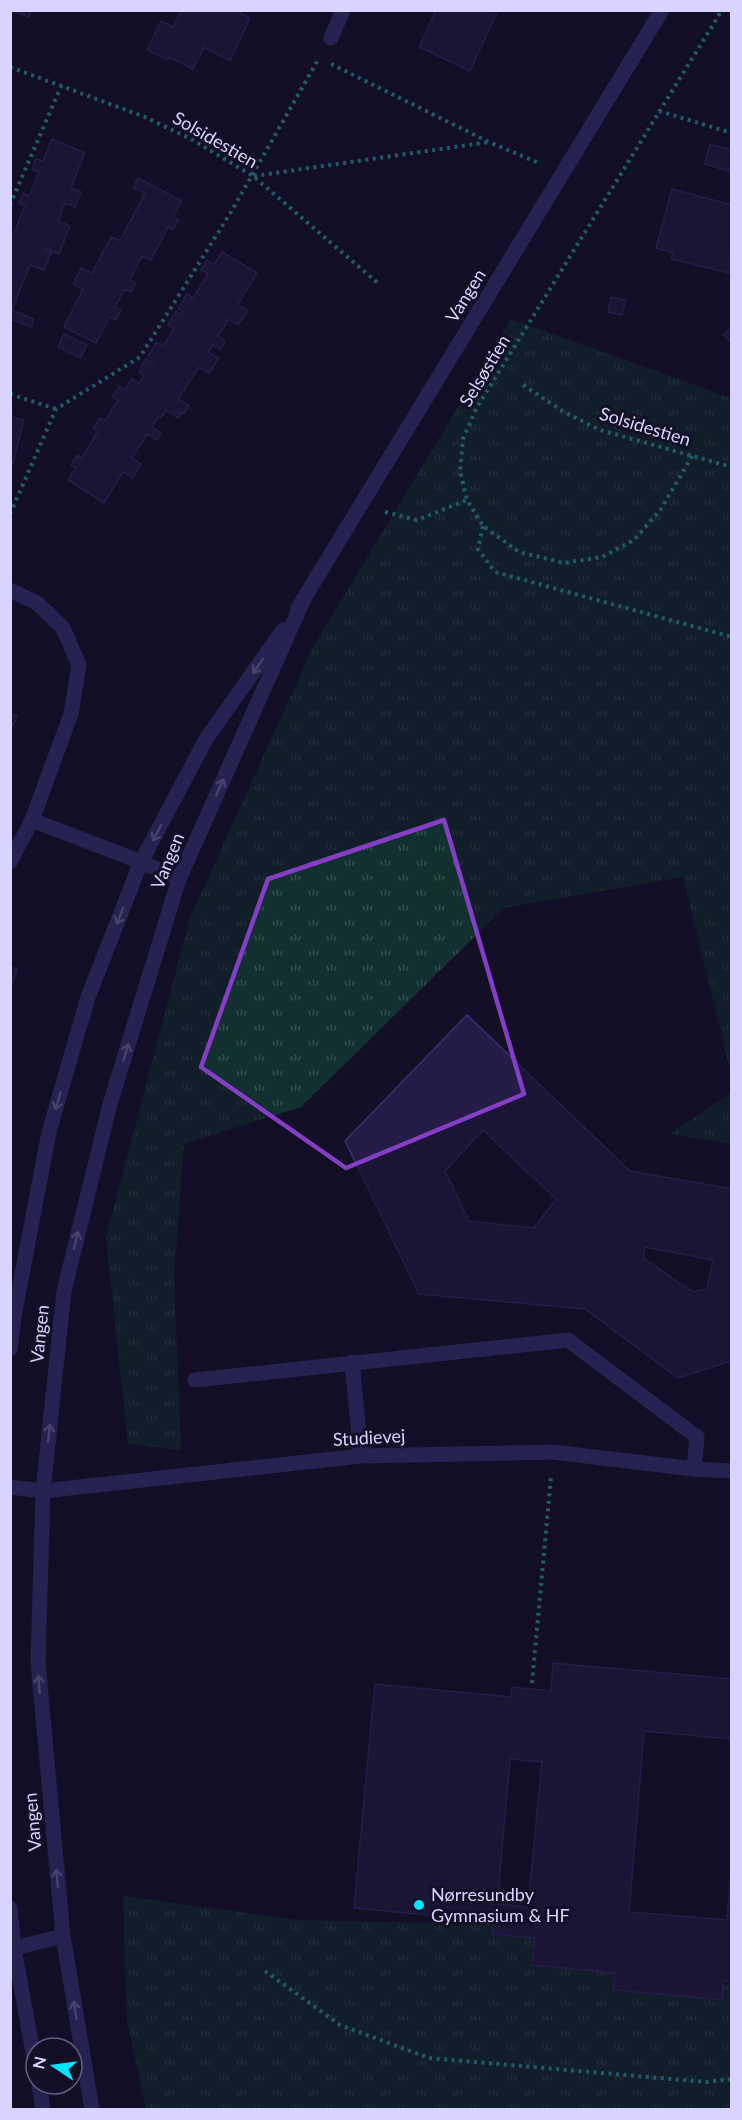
<svg xmlns="http://www.w3.org/2000/svg" width="742" height="2120" font-family="Lato,sans-serif">
<defs>
<pattern id="park-tufts" width="24" height="20" patternUnits="userSpaceOnUse" patternTransform="scale(1.5)"><rect width="24" height="20" fill="#12302f"/><path d="M3 7l-1-3M5 7V3M7 7l1-3M15 17l-1-3M17 17v-4M19 17l1-3" fill="none" stroke="#344d4e"/></pattern>
</defs>
<rect width="100%" height="100%" fill="#130f26"/>
<path fill="url(#park-tufts)" d="M 511,319 L 731,398 L 731,1074 L 683,877 L 504,908 L 301,1107 L 184,1144 L 174,1276 L 181,1450 L 128,1444 L 106,1237 L 190,918 L 312,649 Z
M 731,1093 L 731,1144 L 670,1134 Z
M 123,1896 L 297,1920 L 493,1924 L 493,1935 L 534,1938 L 531,1966 L 614,1973 L 612,1991 L 721,2001 L 723,1984 L 731,1985 L 731,2109 L 146,2109 L 127,2020 Z"/>
<path fill="#241b47" stroke="#3b2d73" stroke-width="1.5" fill-rule="evenodd" d="M 10,10 L 31,10 L 29,17 Z
M 181,10 L 234,10 L 250,18 L 230,61 L 204,47 L 193,69 L 169,57 L 168,60 L 147,50 L 161,21 L 173,27 Z
M 436,10 L 498,10 L 470,71 L 419,47 Z
M 52,139 L 85,153 L 71,188 L 81,192 L 75,207 L 65,203 L 58,221 L 70,226 L 59,254 L 46,249 L 45,251 L 51,253 L 44,270 L 30,265 L 12,310 L 34,319 L 31,327 L 10,319 L 10,236 L 12,237 L 25,206 L 19,203 L 23,193 L 29,196 L 39,172 L 32,169 L 36,159 L 43,161 Z
M 710,144 L 732,150 L 732,172 L 705,164 Z
M 138,178 L 182,201 L 173,217 L 179,220 L 173,229 L 168,227 L 151,260 L 142,256 L 130,280 L 136,283 L 131,292 L 125,289 L 115,307 L 121,310 L 116,320 L 110,317 L 96,343 L 64,327 L 83,289 L 73,284 L 81,268 L 92,273 L 111,237 L 120,241 L 145,193 L 133,187 Z
M 672,189 L 732,205 L 730,273 L 671,259 L 673,253 L 656,248 Z
M 222,252 L 257,273 L 238,304 L 248,311 L 238,325 L 229,319 L 218,336 L 225,341 L 220,350 L 213,345 L 208,352 L 219,358 L 209,373 L 199,367 L 178,399 L 189,406 L 184,413 L 182,412 L 178,418 L 166,410 L 161,418 L 158,417 L 152,427 L 161,433 L 157,440 L 147,434 L 132,458 L 141,464 L 133,478 L 123,472 L 104,503 L 68,480 L 76,468 L 71,465 L 77,455 L 82,458 L 98,431 L 93,428 L 100,418 L 105,421 L 118,400 L 112,397 L 119,386 L 124,390 L 132,379 L 139,384 L 144,375 L 139,372 L 146,359 L 153,363 L 154,360 L 148,356 L 157,342 L 163,346 L 174,329 L 168,325 L 176,311 L 182,315 L 184,312 L 178,308 L 187,294 L 193,298 L 208,274 L 201,270 L 207,260 L 214,265 Z
M 611,297 L 626,300 L 622,315 L 608,312 Z
M 732,327 L 732,343 L 724,335 Z
M 64,334 L 87,345 L 80,358 L 58,347 Z
M 10,411 L 12,412 L 11,417 L 24,420 L 13,463 L 10,462 Z
M 10,714 L 17,716 L 13,726 L 10,725 Z
M 10,967 L 17,969 L 10,991 Z
M 467,1015 L 630,1171 L 732,1189 L 732,1361 L 678,1378 L 585,1309 L 419,1294 L 345,1141 ZM 483,1130 L 556,1199 L 534,1228 L 469,1221 L 445,1171 ZM 645,1247 L 713,1260 L 707,1289 L 693,1292 L 643,1258 Z
M 553,1663 L 732,1679 L 732,1739 L 644,1731 L 629,1912 L 727,1920 L 732,1862 L 732,1982 L 723,1981 L 722,2000 L 613,1990 L 615,1973 L 532,1965 L 535,1938 L 493,1934 L 494,1921 L 354,1908 L 375,1684 L 511,1697 L 512,1687 L 551,1691 ZM 510,1759 L 542,1762 L 528,1907 L 497,1904 Z"/>
<g fill="none" stroke-linecap="round" stroke-linejoin="round">
<path stroke="#2fb8b0" stroke-width="4" stroke-dasharray="3 4.5" stroke-linecap="butt" d="M 331,64 L 489,142 L 541,164
M 10,67 L 145,117 L 191,139 L 253,176 L 379,284
M 659,111 L 732,133
M 254,176 L 489,142
M 10,205 L 62,84
M 523,385 L 564,412 L 600,430 L 732,467
M 10,394 L 56,409
M 692,456 L 661,509 L 634,540 L 602,557 L 564,563 L 519,552 L 483,526 L 467,500 L 460,471 L 463,439 L 476,409 L 722,10
M 385,512 L 417,520 L 467,500
M 10,514 L 56,409 L 140,357 L 231,212 L 318,60
M 483,526 L 478,549 L 495,572 L 732,637
M 532,1683 L 551,1477
M 265,1971 L 340,2025 L 429,2058 L 706,2082 L 732,2079"/>
<path stroke="#3d3a85" stroke-width="15" d="M 352,1362 L 361,1456
M 195,1380 L 568,1340 L 697,1437 L 694,1469"/>
<path stroke="#3d3a85" stroke-width="15" d="M 331,38 L 343,10
M 10,590 L 37,603 L 63,628 L 79,665 L 71,714 L 32,820 L 10,862
M 32,820 L 141,862 L 179,879
M 10,1487 L 43,1491 L 361,1456 L 553,1452 L 694,1469 L 732,1471"/>
<path stroke="#3d3a85" stroke-width="15" d="M 298,608 L 662,10
M 10,1349 L 14,1316 L 49,1132 L 88,997 L 141,862 L 206,739 L 283,630
M 10,1908 L 14,1948 L 36,2069
M 10,1949 L 63,1936
M 39,2084 L 43,2110
M 92,2110 L 63,1936 L 38,1662 L 43,1491 L 64,1291 L 110,1104 L 179,879 L 303,601"/>
</g>
<defs><path id="oneway-shaft" d="M-6 0H5M1.5-3L5.5 0L1.5 3" fill="none" stroke-width="1.6" stroke-linecap="round" stroke-linejoin="round" transform="scale(1.5)"/></defs>
<g stroke="#837fbc">
<use href="#oneway-shaft" transform="translate(258 666) rotate(125)"/>
<use href="#oneway-shaft" transform="translate(220 787) rotate(-66)"/>
<use href="#oneway-shaft" transform="translate(157 833) rotate(118)"/>
<use href="#oneway-shaft" transform="translate(120 916) rotate(111)"/>
<use href="#oneway-shaft" transform="translate(126 1052) rotate(-73)"/>
<use href="#oneway-shaft" transform="translate(58 1101) rotate(106)"/>
<use href="#oneway-shaft" transform="translate(76 1240) rotate(-76)"/>
<use href="#oneway-shaft" transform="translate(49 1433) rotate(-84)"/>
<use href="#oneway-shaft" transform="translate(39 1684) rotate(-95)"/>
<use href="#oneway-shaft" transform="translate(57 1878) rotate(-95)"/>
<use href="#oneway-shaft" transform="translate(75 2010) rotate(-100)"/>
</g>
<path d="M0 0H742V2120H0ZM 444,820 L 524,1094 L 346,1168 L 201,1067 L 268,879 Z" fill="#130f26" fill-opacity=".55" fill-rule="evenodd"/>
<path fill="none" stroke="#843dc5" stroke-width="4.5" stroke-linejoin="round" d="M 444,820 L 524,1094 L 346,1168 L 201,1067 L 268,879 Z"/>
<circle fill="#00e5ff" stroke="#130f26" stroke-width="2" cx="419" cy="1905" r="6"/>
<g text-anchor="middle" stroke-width="6" stroke-linejoin="round" paint-order="stroke">
<g font-size="18" fill="#d9d4ff" stroke="#130f26">
<text transform="translate(215 140) rotate(30)" y="6">Solsidestien</text>
<text transform="translate(466 296) rotate(-58)" y="6">Vangen</text>
<text transform="translate(485 371) rotate(-59)" y="6">Selsøstien</text>
<text transform="translate(645 427) rotate(17)" y="6">Solsidestien</text>
<text transform="translate(168 861) rotate(-68)" y="6">Vangen</text>
<text transform="translate(40 1334) rotate(-84)" y="6">Vangen</text>
<text transform="translate(369 1438) rotate(-3)" y="6">Studievej</text>
<text transform="translate(33 1822) rotate(-95)" y="6">Vangen</text>
</g>
<g font-size="18" fill="#d9d4ff" stroke="#130f26" text-anchor="start">
<text x="431" y="1901">Nørresundby<tspan x="431" dy="21">Gymnasium &amp; HF</tspan></text>
</g>
</g>
<rect width="742" height="2120" fill="none" stroke="#d9d4ff" stroke-width="24"/>
<g transform="translate(54 2066) rotate(283)"><circle r="28" fill="#130f26" stroke="#625e7d" stroke-width="1.5"/>
<path d="M0-4.5L10 22L0 15L-10 22Z" fill="#00e5ff"/>
<text y="-9" font-size="16" font-weight="bold" text-anchor="middle" fill="#d9d4ff">N</text>
</g>
</svg>
